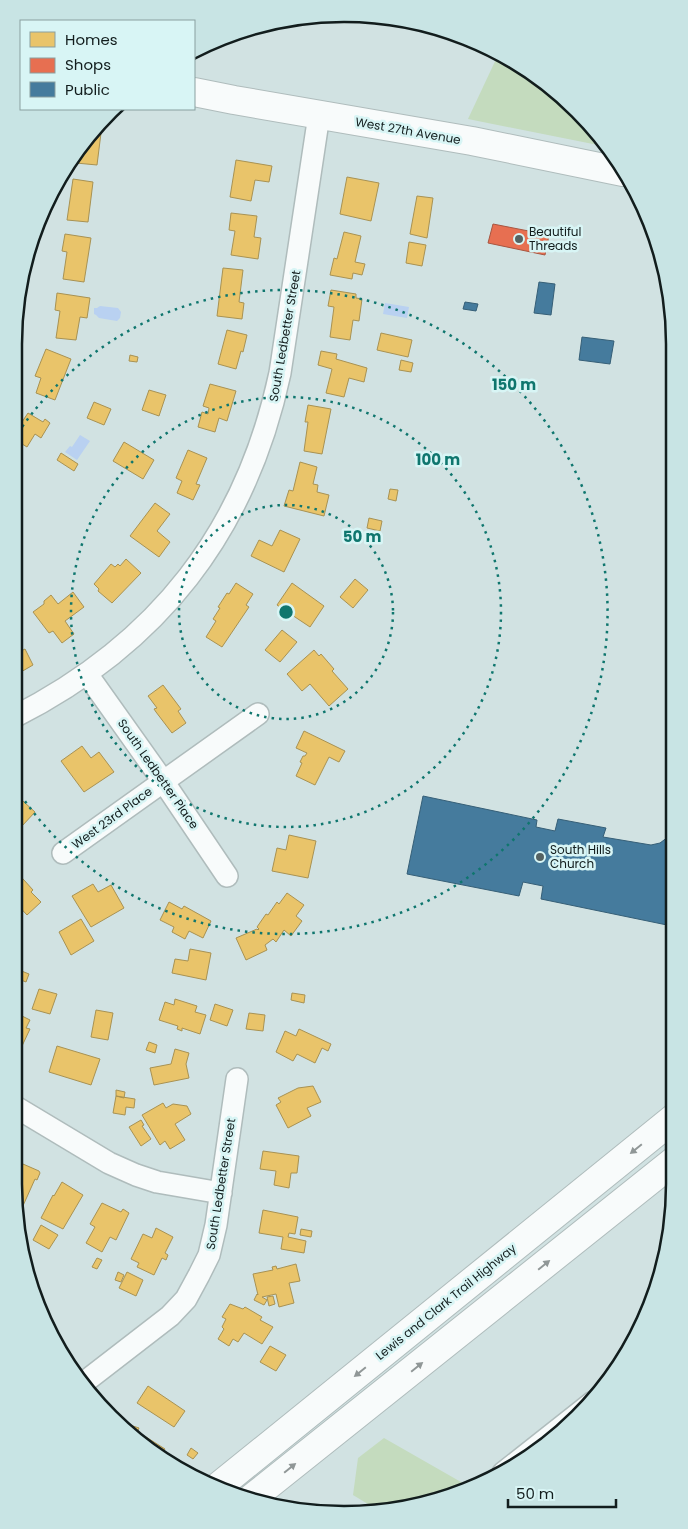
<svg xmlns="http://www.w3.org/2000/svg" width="688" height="1529" font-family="Poppins,sans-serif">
<rect width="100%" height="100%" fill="#d1e2e2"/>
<path fill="#c4dbbe" d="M 498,55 L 545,82 L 606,143 L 608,147 L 468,119 Z
M 384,1438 L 468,1486 L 408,1509 L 381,1512 L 353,1495 L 358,1458 Z"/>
<path fill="#b9d1f1" d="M 385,303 L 409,307 L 407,318 L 383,314 Z
M 100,306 L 118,308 L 121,312 L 120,318 L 117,321 L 99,318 L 96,315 L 94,314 L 94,308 L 97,308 Z
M 80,435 L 90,441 L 77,460 L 65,452 L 70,446 L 72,447 Z"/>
<path fill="#e9c46a" stroke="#a89253" d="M 98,125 L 102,125 L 97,165 L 76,163 L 77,151 Z
M 236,160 L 272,166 L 269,182 L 255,180 L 251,201 L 230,197 Z
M 347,177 L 379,183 L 371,221 L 340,214 Z
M 73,179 L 93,182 L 88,222 L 67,220 Z
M 417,196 L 433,198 L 427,238 L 410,234 Z
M 231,213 L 257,216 L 254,237 L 261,238 L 258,259 L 231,255 L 235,231 L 229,230 Z
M 344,232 L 361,236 L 355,262 L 365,264 L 362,275 L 353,273 L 352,279 L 330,275 L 334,258 L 337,259 Z
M 65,234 L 91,238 L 84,282 L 63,279 L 67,252 L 62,251 Z
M 409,242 L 426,245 L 422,266 L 406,263 Z
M 223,268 L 243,270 L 239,302 L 244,303 L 242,319 L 217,316 Z
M 331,290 L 356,294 L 356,298 L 362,299 L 359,321 L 353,320 L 350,340 L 330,337 L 334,307 L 328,306 Z
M 57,293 L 90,298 L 87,318 L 80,317 L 76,340 L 56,338 L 60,311 L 55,310 Z
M 227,330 L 247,335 L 243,352 L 241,351 L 236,369 L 218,364 Z
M 381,333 L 412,340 L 408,357 L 377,350 Z
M 46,349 L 71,359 L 55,400 L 36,393 L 41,378 L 35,376 Z
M 321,351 L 337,354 L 336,359 L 367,368 L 364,382 L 349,378 L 344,397 L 326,393 L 332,369 L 318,365 Z
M 130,355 L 138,357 L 137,362 L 129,361 Z
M 401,360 L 413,363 L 411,372 L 399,370 Z
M 210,384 L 236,391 L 227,421 L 219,418 L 215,432 L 198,427 L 202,412 L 208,414 L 209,408 L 203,406 Z
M 149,390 L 166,395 L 159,416 L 142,410 Z
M 94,402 L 111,409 L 104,425 L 87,418 Z
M 308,405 L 331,409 L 322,454 L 304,451 L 308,422 L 305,422 Z
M 28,413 L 43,422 L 45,419 L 50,423 L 41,438 L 35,434 L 27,447 L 14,439 L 14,420 L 20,425 Z
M 124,442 L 154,460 L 143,479 L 113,461 Z
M 188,450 L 207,458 L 196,484 L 200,485 L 193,500 L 177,493 L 182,481 L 176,478 Z
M 61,453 L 78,464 L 74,471 L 57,460 Z
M 300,462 L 317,467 L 313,484 L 318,485 L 317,492 L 329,495 L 324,516 L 284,506 L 289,490 L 293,491 Z
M 390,489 L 398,490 L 396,501 L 388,499 Z
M 155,503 L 170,514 L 157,531 L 170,542 L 159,557 L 130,536 Z
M 369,518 L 382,521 L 380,531 L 367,528 Z
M 280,530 L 300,539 L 284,572 L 251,556 L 259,540 L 272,546 Z
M 126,559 L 141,573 L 112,603 L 98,591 L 99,589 L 94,584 L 111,564 L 115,567 L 118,564 L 120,566 Z
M 355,579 L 368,590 L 353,608 L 340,597 Z
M 236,583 L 253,594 L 246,605 L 249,607 L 222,647 L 206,637 L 216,621 L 213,619 L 220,608 L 218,607 L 227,593 L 229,594 Z
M 292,583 L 324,606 L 310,627 L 277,605 Z
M 73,592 L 84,607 L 65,621 L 74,634 L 62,643 L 53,631 L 49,633 L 33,612 L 44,604 L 44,601 L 51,595 L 58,604 Z
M 282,630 L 297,642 L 280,662 L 265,650 Z
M 15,648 L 17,653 L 25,649 L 33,665 L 14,676 Z
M 314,650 L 319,656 L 321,654 L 334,669 L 332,671 L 348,689 L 329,706 L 310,684 L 302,691 L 287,674 Z
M 163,685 L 181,709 L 178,711 L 186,723 L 172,733 L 156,712 L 154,709 L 157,708 L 148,696 Z
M 304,731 L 345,751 L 339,762 L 329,757 L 315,785 L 296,776 L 302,763 L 300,762 L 303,756 L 305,756 L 307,753 L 296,748 Z
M 82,746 L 91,758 L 99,752 L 114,772 L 84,792 L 61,761 Z
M 14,793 L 35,812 L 22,826 L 14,818 Z
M 289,835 L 316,841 L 308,878 L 272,871 L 277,848 L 286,850 Z
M 14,869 L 33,890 L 31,892 L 41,902 L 27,915 L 14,901 Z
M 93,884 L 98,892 L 111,885 L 124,908 L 91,927 L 72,896 Z
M 287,893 L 304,905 L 296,916 L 302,921 L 291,936 L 284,930 L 276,942 L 273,939 L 265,945 L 267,950 L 246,960 L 236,938 L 257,929 L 258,930 L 259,929 L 257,927 L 266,914 L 268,915 L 277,902 L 279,904 Z
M 169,902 L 182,909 L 184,906 L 211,921 L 203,938 L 189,931 L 185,939 L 172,932 L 174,927 L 160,920 Z
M 81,919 L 94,941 L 71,955 L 59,932 Z
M 190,949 L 211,953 L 206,980 L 172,973 L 175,959 L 188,961 Z
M 19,970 L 29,974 L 26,982 L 16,978 Z
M 39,989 L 57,994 L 50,1014 L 32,1009 Z
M 292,993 L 305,995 L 304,1003 L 291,1000 Z
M 175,999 L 197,1006 L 195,1012 L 206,1015 L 200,1034 L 182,1028 L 182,1031 L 177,1029 L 178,1026 L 159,1020 L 165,1002 L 174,1005 Z
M 215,1004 L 233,1010 L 227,1026 L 210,1020 Z
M 96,1010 L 113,1013 L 108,1040 L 91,1037 Z
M 14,1012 L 30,1020 L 26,1028 L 30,1029 L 22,1046 L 14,1043 Z
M 249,1013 L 265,1015 L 263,1031 L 246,1029 Z
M 299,1029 L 331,1044 L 328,1051 L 322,1048 L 315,1063 L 297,1054 L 293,1061 L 276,1052 L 285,1031 L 296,1036 Z
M 149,1042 L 157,1045 L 155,1053 L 146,1050 Z
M 57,1046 L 100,1059 L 91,1085 L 49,1072 Z
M 175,1049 L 189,1053 L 186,1064 L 189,1078 L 154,1085 L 150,1068 L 171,1064 Z
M 313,1086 L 321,1102 L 307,1108 L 311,1116 L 288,1128 L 276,1105 L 281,1102 L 278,1098 L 298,1088 Z
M 116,1090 L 125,1092 L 124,1098 L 116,1096 Z
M 116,1096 L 135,1099 L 134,1108 L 126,1107 L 125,1115 L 113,1113 Z
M 163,1103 L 166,1108 L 173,1104 L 187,1106 L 191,1114 L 175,1124 L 185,1140 L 170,1149 L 165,1141 L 160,1145 L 142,1115 Z
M 141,1120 L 144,1125 L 142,1126 L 151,1139 L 141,1146 L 129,1127 Z
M 263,1151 L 299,1156 L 297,1173 L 291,1173 L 289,1188 L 274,1185 L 276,1171 L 260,1169 Z
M 23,1164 L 39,1171 L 40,1173 L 37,1180 L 35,1179 L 22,1208 L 17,1206 L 14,1184 Z
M 62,1182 L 83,1195 L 63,1229 L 41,1218 L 53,1195 L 54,1196 Z
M 102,1203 L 121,1212 L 123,1209 L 129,1213 L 116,1240 L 110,1237 L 102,1252 L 86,1243 L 95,1227 L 90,1224 Z
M 263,1210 L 298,1217 L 295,1234 L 289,1233 L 288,1237 L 306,1241 L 304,1253 L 281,1249 L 283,1237 L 259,1233 Z
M 41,1225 L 58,1235 L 49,1249 L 33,1240 Z
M 156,1228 L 173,1237 L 165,1253 L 168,1255 L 166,1260 L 162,1258 L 154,1275 L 137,1267 L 139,1263 L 131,1259 L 143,1234 L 152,1238 Z
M 301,1229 L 312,1231 L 311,1237 L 300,1235 Z
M 97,1258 L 102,1260 L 97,1269 L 92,1267 Z
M 296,1264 L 300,1281 L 289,1283 L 294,1303 L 279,1307 L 276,1294 L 262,1297 L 267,1300 L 264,1305 L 254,1300 L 257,1294 L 258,1295 L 253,1274 L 273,1270 L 272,1267 L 276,1266 L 277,1269 Z
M 118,1272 L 124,1275 L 121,1282 L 115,1280 Z
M 127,1272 L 143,1280 L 136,1296 L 119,1288 Z
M 273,1296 L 275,1304 L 269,1306 L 267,1297 Z
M 230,1304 L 243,1309 L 245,1307 L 262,1317 L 260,1320 L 273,1327 L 262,1344 L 244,1333 L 238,1342 L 233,1339 L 229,1346 L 218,1339 L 224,1329 L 222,1327 L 226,1319 L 222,1317 Z
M 52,1330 L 67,1348 L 66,1349 L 69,1354 L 64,1358 L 58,1350 L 50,1332 Z
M 270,1346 L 286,1355 L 276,1371 L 260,1362 Z
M 148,1386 L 185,1411 L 174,1427 L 137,1403 Z
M 118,1421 L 139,1428 L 136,1436 Z
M 146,1437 L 165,1449 L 161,1455 L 141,1440 L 144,1441 Z
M 191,1448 L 198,1453 L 193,1459 L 187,1455 Z"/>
<path fill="#e76f51" stroke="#a75641" d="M 493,224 L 549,235 L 545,255 L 488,243 Z"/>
<path fill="#457b9d" stroke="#365f77" d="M 539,282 L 555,284 L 551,315 L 534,313 Z
M 465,302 L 478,304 L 476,311 L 463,309 Z
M 582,337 L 614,341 L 610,364 L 579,360 Z
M 423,796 L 537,820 L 536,827 L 555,831 L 558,819 L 606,828 L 603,837 L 651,845 L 660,843 L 668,837 L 673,827 L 673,849 L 670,852 L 668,862 L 673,863 L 673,895 L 667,925 L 541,899 L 543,886 L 523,882 L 519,896 L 407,874 Z"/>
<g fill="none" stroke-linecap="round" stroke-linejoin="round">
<defs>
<path id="minor" d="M 87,674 L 163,781 L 227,876
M 14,717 C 158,644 246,532 280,373 L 319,115
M 63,853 L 258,714
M 14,1106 L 109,1163 L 136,1175 L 157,1182 L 221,1193
M 82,1384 L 170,1316 L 186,1299 L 199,1275 L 209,1255 L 216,1225 L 237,1079
M 503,1473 L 593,1402"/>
<path id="major" d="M 194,92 L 234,100 L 472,141 L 623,172"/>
<path id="highway" d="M 219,1486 L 674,1118
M 252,1498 L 674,1161"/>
</defs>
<use href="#minor" stroke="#afbcbc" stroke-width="24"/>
<use href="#major" stroke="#afbcbc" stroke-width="30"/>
<use href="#highway" stroke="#afbcbc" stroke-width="30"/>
<use href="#minor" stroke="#f8fbfb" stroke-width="21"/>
<use href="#major" stroke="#f8fbfb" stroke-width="28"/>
<use href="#highway" stroke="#f8fbfb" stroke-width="28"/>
</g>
<defs><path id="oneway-solid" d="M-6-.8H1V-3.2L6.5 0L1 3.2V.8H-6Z" transform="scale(1.25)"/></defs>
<g fill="#909797">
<use href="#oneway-solid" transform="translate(636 1149) rotate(141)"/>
<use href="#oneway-solid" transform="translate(544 1265) rotate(-39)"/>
<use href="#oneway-solid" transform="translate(417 1367) rotate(-39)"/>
<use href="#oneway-solid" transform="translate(360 1372) rotate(141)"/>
<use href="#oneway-solid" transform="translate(290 1468) rotate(-39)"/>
</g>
<g fill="none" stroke="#0f766e" stroke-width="2.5" stroke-dasharray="2.5 5">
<circle cx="286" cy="612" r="107"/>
<circle cx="286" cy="612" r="215"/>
<path d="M14 439A322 322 0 1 1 14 785"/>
</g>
<g fill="#556262" stroke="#d8f5f5" stroke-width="2">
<circle cx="519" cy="239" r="5"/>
<circle cx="540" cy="857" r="5"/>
</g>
<g text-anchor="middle" stroke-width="5" stroke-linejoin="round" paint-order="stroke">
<g font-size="12" fill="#121d1d" stroke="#d8f5f5">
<text transform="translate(408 131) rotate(10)" y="4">West 27th Avenue</text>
<text transform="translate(285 336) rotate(-80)" y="4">South Ledbetter Street</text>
<text transform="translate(158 774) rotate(55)" y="4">South Ledbetter Place</text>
<text transform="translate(112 818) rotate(-36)" y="4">West 23rd Place</text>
<text transform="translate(221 1184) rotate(-81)" y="4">South Ledbetter Street</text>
<text transform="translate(446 1302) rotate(-39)" y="4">Lewis and Clark Trail Highway</text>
</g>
<g font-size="12" fill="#121d1d" stroke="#d8f5f5" text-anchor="start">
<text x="529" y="236">Beautiful<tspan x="529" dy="14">Threads</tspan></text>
<text x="550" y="854">South Hills<tspan x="550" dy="14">Church</tspan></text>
</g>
</g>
<path d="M0 0H688V1529H0ZM344 22H344A322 322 0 0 1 666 344V1184A322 322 0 0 1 344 1506H344A322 322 0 0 1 22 1184V344A322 322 0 0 1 344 22Z" fill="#c8e4e4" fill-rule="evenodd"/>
<path fill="none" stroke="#121d1d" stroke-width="2.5" d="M344 22H344A322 322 0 0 1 666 344V1184A322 322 0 0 1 344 1506H344A322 322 0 0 1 22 1184V344A322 322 0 0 1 344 22Z"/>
<circle cx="286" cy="612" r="8" fill="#0f766e" stroke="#d8f5f5" stroke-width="2.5"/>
<g font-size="15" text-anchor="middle" font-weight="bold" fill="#0f766e" stroke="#d8f5f5" stroke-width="5" stroke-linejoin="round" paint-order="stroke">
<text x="514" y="390">150 m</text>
<text x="438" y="465">100 m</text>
<text x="362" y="542">50 m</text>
</g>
<rect x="20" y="20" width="175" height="90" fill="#d8f5f5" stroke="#899f9f"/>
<rect x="30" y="32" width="25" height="15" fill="#e9c46a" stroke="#899f9f"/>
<text x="65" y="45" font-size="15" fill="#121d1d">Homes</text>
<rect x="30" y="58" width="25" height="15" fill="#e76f51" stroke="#899f9f"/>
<text x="65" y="70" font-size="15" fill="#121d1d">Shops</text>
<rect x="30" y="82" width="25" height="15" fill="#457b9d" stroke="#899f9f"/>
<text x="65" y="95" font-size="15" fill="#121d1d">Public</text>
<path d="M508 1499v8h108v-8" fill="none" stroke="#121d1d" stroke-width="2.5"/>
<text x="516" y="1499" font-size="15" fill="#121d1d" stroke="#d8f5f5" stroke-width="4" paint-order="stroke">50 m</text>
</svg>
